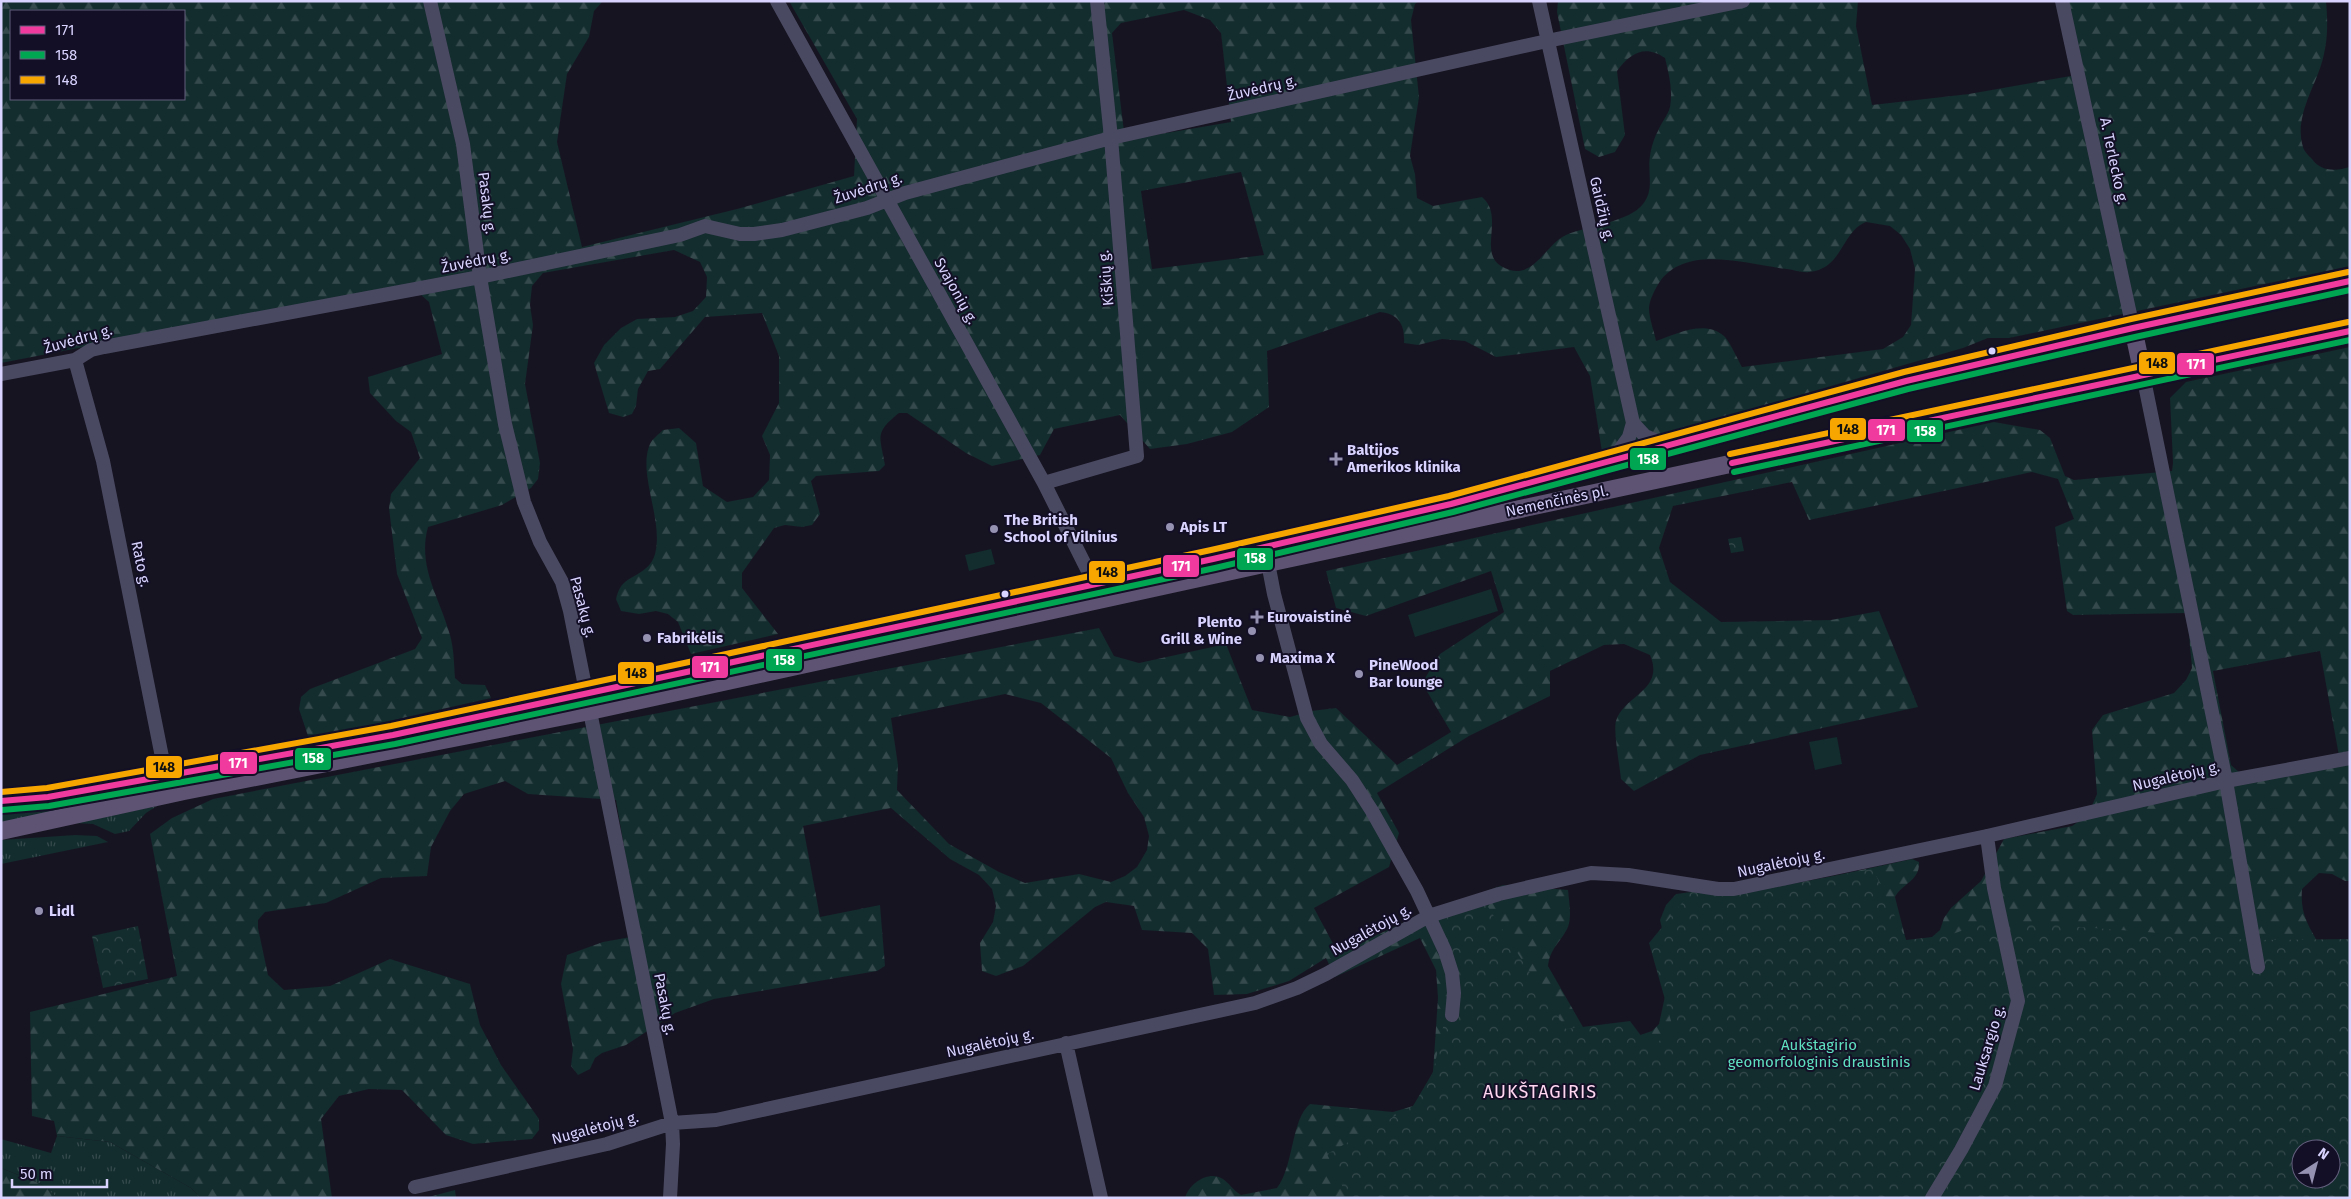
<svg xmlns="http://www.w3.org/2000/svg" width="2351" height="1199" font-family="'Fira Sans',sans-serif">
<defs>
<pattern id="grass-tufts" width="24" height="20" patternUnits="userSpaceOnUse" patternTransform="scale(1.25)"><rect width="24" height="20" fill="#132c2d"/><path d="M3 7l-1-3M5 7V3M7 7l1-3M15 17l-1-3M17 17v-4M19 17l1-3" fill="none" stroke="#354a4c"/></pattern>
<pattern id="forest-firs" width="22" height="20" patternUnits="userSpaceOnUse" patternTransform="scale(1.25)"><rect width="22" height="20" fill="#132c2d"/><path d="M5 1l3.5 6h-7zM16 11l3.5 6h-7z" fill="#354a4c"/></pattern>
<pattern id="park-crowns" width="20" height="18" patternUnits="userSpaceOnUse" patternTransform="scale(1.25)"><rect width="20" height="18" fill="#132c2d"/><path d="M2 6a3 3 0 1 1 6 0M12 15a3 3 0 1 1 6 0" fill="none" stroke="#354a4c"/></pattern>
</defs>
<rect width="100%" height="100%" fill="#161421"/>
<path fill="url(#grass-tufts)" d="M 188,778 L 189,782 L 1,823 L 1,809 L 92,799 Z
M 157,806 L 146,813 L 129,831 L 115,834 L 93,824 L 73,823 Z
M 75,835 L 97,836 L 108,842 L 1,864 L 1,840 Z
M 57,1136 L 110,1142 L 191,1188 L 201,1198 L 58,1198 L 41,1184 L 1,1168 L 1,1139 L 51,1153 Z"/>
<path fill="url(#forest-firs)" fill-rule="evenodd" d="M 1,1 L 603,1 L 594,11 L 589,37 L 567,74 L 557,142 L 582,247 L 737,209 L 854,176 L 857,119 L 789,1 L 1419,1 L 1415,4 L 1411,20 L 1419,97 L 1410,156 L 1415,174 L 1417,198 L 1433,206 L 1482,197 C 1505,216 1478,252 1501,266 C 1532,285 1544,245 1566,235 C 1587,226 1629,222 1643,204 C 1655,189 1647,172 1650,156 C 1651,148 1654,138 1658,131 C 1661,123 1668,115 1670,107 C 1673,90 1669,75 1665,58 C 1645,44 1630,53 1617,71 L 1625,135 L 1615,152 L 1599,157 L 1585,149 L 1557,12 L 1558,1 L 1858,1 L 1856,26 L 1872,105 L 1969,94 L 2082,74 L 2066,1 L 2326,1 C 2328,23 2328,41 2322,62 C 2314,89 2294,118 2303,147 C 2304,151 2309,156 2312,159 C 2321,172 2336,171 2350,167 L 2350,266 L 2009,338 L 1988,338 L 1963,348 L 1602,452 L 1590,376 L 1574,347 L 1496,357 L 1465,341 L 1442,339 L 1418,345 L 1404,343 C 1405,325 1399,314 1380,312 L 1267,351 L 1269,407 L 1232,432 L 1187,444 L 1150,449 L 1120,415 L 1054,429 L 1040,455 L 992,466 L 966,453 L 907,413 L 899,413 C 874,433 880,436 885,465 L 879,471 L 816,476 L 811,481 L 820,514 L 812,525 L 802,527 L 785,525 L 774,528 L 742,573 L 742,588 L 778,634 L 691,654 L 678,622 L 668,614 L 656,611 L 639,614 L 621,611 L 616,599 C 617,595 618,591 620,588 C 628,574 649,575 655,554 C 664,520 637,473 650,444 C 652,439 659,434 663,430 L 679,428 L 696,443 L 703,486 L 727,502 L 753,497 L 769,480 L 770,455 L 762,436 L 779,403 L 779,356 L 762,313 L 705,317 L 660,369 L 648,371 L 638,389 L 636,406 L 632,414 L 623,417 L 609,413 L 594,363 L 604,345 L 621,328 L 637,319 L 675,317 L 693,311 L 706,297 L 707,277 L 700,262 L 674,250 L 543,273 L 532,286 L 530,305 L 533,325 L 525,384 L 540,463 L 538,479 L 531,488 L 502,505 L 428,527 C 417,567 440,598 450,635 C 454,649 454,664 455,678 L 462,684 L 485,685 L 491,698 L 309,739 L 299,709 L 301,697 L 310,689 L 415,649 L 422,638 L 397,574 L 389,508 L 391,494 L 420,458 L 411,432 L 396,421 L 370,393 L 368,377 L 442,354 L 429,302 L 411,286 L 295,306 L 1,363 ZM 1184,10 L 1210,20 L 1221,33 L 1231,122 L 1125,140 L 1112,33 L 1121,23 ZM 11,11 L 184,11 L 184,99 L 11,99 ZM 1241,172 L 1264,255 L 1152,269 L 1141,191 ZM 1866,222 L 1890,226 L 1901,235 L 1910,249 L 1915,269 L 1911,325 L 1903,337 L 1883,349 L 1742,367 C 1738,360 1729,340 1724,336 C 1705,319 1676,334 1656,341 C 1654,331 1649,318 1649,308 C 1649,301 1655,289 1659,283 C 1686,243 1747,265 1787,269 C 1794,270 1802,273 1809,272 C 1843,269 1841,232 1866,222 Z
M 2350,347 L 2350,881 L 2345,881 L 2332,874 L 2319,873 L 2302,889 C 2300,914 2308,925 2320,946 L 2350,1198 L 1185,1198 C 1189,1183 1209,1170 1223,1179 C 1230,1184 1234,1191 1241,1195 L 1277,1188 C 1294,1166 1291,1119 1310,1104 L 1393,1112 L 1413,1106 L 1424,1092 L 1433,1072 L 1438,998 L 1436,970 L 1420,938 L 1335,977 L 1326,958 L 1289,981 L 1247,994 L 1214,995 L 1208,949 L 1192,933 L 1142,930 L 1134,906 L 1106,902 L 1095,907 L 1023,966 L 996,976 L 982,971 L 980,943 L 993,922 L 996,906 L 992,889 L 979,875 L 950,859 L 891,808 L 803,826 L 820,917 L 880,905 L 885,966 L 877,971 L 714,999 L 675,1013 L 626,1045 L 602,1053 L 595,1058 L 590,1069 L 578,1075 L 571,1066 L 573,1049 L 561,984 L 567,955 L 603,942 L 636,936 L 638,929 L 616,800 L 528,794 L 505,781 L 464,794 L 450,811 L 431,847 L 427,876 L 381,878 L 326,903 L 265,912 L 258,920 L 258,928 L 268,975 L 284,990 L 330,986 L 390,959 L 470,984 L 480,1025 L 501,1065 L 539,1119 L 539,1130 L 532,1139 L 473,1144 L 446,1135 L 402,1090 L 369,1089 L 339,1096 L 321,1119 L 332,1198 L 201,1198 L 191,1188 L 110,1142 L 57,1136 L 54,1121 L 32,1116 L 30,1012 L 177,976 L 150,834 L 172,818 L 213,799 L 1099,628 L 1114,656 L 1139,663 L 1226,644 L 1252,710 L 1290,717 L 1311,711 L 1336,708 L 1397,765 L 1451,732 L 1422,683 L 1440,654 L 1504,612 L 1491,571 L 1366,616 L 1336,608 L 1326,571 L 1994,422 L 2040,430 L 2050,438 L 2065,476 L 2074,480 L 2172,471 L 2173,463 L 2170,398 L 2186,382 ZM 2032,472 L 2058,479 L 2074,519 L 2055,527 L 2067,611 L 2073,615 L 2187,613 L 2192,668 L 2186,680 L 2174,693 L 2103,715 L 2092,730 L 2097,794 L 2088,815 L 2072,826 L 2004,839 L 1981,881 L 1951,908 L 1944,918 L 1940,930 L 1932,937 L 1913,943 L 1906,940 L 1895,897 C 1903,883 1920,881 1919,862 L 1912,859 L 1764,891 L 1722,896 L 1691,892 L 1676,894 L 1666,905 L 1660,920 L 1671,968 L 1659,1024 L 1652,1031 L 1602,1048 L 1591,1041 L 1548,966 C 1550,948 1561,942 1568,927 C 1572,916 1569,901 1568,890 L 1503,885 L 1420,915 L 1338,953 L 1314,908 L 1389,867 L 1399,833 L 1377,793 L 1469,736 L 1550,696 L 1550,671 L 1604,645 L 1624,644 L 1650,655 C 1665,691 1625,694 1616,721 C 1613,730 1620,768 1621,779 L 1634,791 L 1700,755 L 1918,707 L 1879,611 L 1831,620 L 1721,622 L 1670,582 L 1659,548 L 1673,506 L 1792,482 L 1809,520 ZM 2320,651 L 2339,756 L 2240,773 L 2231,765 L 2213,671 ZM 1005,694 L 1041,703 L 1111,758 L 1128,793 L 1144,817 L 1149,836 L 1147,850 L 1137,867 L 1125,876 L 1111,882 L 1079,874 L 1025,883 L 999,872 L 949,844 L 897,790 L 898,765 L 891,718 ZM 2301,1149 L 2331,1149 L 2331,1179 L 2301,1179 Z
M 1,1168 L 41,1184 L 58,1198 L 1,1198 Z
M 455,1190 L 456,1198 L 425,1198 Z"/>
<path fill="url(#park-crowns)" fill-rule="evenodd" d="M 1741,537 L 1744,551 L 1731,553 L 1728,539 Z
M 1873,869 L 1906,940 L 1950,935 L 1991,920 L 2251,940 L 2350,939 L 2350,1198 L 1348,1198 L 1327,1154 L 1413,1106 L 1433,1072 L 1453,983 L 1429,916 L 1483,899 L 1566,1029 L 1630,1021 L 1648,1045 L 1675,1035 L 1649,943 L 1691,892 L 1730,895 ZM 2301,1149 L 2331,1149 L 2331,1179 L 2301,1179 Z
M 138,926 L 148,979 L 103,988 L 92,936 Z"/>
<path fill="#132c2d" d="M 991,549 L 995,564 L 969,571 L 965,555 Z
M 1491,589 L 1498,611 L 1415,637 L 1408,615 Z
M 1837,737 L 1842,764 L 1815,770 L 1809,742 Z"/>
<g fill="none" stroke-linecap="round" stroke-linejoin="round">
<path stroke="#4a4962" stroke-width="14" d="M 430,1 L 463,144 L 480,277 L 505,424 L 524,502 L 540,542 L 562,582 L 570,611 L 672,1123 L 673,1144 L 670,1198
M 777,1 L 1044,483 L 1099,593
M 1539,1 L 1633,423 L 1629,437 L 1613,459
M 2062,1 L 2133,328
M 75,360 L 103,461 L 166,777
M 1,374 L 75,360 L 91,350 L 104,347 L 480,277 L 680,235 L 705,226 L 740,234 L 754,234 L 782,230 L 867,208 L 905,193 L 1111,138 L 1547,41 L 1743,1
M 2143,375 L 2226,781 L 2258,967
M 1633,423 L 1645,436 L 1666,445
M 1044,483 L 1137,456 L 1111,138 L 1097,1
M 1268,563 L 1274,594 L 1307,718 L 1321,744 L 1352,780 L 1372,811 L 1417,891 L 1445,951 L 1452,973 L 1454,993 L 1452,1015
M 1066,1043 L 1101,1198
M 415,1187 L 607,1144 L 672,1123 L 716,1120 L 1255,1003 L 1297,988 L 1326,974 L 1429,916 L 1499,894 L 1591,873 L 1628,875 L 1718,889 L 1734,889 L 1987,836 L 2226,781 L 2350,758
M 1932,1198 L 1961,1150 L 1995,1086 L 2018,1001 L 1994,888 L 1987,836"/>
<path stroke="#5e5373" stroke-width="18" d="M 2133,328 L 2143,375
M 1,801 L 48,797 L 166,777 L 393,735 L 1213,559 L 1451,504 L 1906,381 L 2133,328 L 2350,281
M 1,831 L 184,791 L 590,711 L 1268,563 L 2350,331"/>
<defs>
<path id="bus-1" d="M 1732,463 L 2350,331
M 1,801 L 48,797 L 393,735 L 1213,559 L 1451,504 L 1906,381 L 2133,328 L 2350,281"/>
<path id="bus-2" d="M 1734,472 L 2350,340
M 2,810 L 49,806 L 395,744 L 1215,568 L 1453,512 L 1908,389 L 2135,337 L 2350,290"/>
<path id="bus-3" d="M 1730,454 L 2348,322
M 1,792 L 47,788 L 391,726 L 1211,550 L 1449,496 L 1904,372 L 2131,319 L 2348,272"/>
</defs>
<use href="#bus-1" stroke="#130f26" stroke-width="10"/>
<use href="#bus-2" stroke="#130f26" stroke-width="10"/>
<use href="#bus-3" stroke="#130f26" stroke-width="10"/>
<use href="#bus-1" stroke="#f13a9d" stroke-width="6"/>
<use href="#bus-2" stroke="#00a651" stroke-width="6"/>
<use href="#bus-3" stroke="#f7a600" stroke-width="6"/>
</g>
<g fill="#d9d4ff" stroke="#130f26" stroke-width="2">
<circle cx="1992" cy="351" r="4.5"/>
<circle cx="1005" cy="594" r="4.5"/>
</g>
<g fill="#9591b1" stroke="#130f26" stroke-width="2">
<path d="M1333.5 451.5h5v5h5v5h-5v5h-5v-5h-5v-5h5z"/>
<circle cx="1170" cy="527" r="5"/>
<circle cx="994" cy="529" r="5"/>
<path d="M1254.5 609.5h5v5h5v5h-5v5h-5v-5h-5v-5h5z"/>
<circle cx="1252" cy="631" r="5"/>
<circle cx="647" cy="638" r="5"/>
<circle cx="1260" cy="658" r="5"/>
<circle cx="1359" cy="674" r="5"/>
<circle cx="39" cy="911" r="5"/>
</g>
<g text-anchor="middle" stroke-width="4" stroke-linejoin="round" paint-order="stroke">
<g font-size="15" fill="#d9d4ff" stroke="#130f26">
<text transform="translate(1262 88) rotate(-13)" y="5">Žuvėdrų g.</text>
<text transform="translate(2114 161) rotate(78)" y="5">A. Terlecko g.</text>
<text transform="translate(868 188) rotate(-18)" y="5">Žuvėdrų g.</text>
<text transform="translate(487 203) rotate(83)" y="5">Pasakų g.</text>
<text transform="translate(1602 209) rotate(77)" y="5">Gaidžių g.</text>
<text transform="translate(476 261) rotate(-11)" y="5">Žuvėdrų g.</text>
<text transform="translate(1106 278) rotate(-95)" y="5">Kiškių g.</text>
<text transform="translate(956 291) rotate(61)" y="5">Svajonių g.</text>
<text transform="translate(78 339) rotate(-16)" y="5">Žuvėdrų g.</text>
<text transform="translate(1557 501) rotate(-12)" y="5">Nemenčinės pl.</text>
<text transform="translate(141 564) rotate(78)" y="5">Rato g.</text>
<text transform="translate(583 607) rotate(75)" y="5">Pasakų g.</text>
<text transform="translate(2176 776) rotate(-13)" y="5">Nugalėtojų g.</text>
<text transform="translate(1781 863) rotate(-12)" y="5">Nugalėtojų g.</text>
<text transform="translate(1371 930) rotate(-29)" y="5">Nugalėtojų g.</text>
<text transform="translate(665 1004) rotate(79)" y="5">Pasakų g.</text>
<text transform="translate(990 1043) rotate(-12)" y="5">Nugalėtojų g.</text>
<text transform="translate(1987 1048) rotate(-73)" y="5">Lauksargio g.</text>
<text transform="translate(595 1128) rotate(-15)" y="5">Nugalėtojų g.</text>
</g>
<g font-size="15" font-weight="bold" fill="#d9d4ff" stroke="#130f26" text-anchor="start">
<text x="1347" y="455">Baltijos<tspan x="1347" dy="17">Amerikos klinika</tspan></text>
<text x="1004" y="525">The British<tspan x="1004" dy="17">School of Vilnius</tspan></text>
<text x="1180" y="532">Apis LT</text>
<text x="1267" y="622">Eurovaistinė</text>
<text x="1242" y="627" text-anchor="end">Plento<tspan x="1242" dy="17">Grill &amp; Wine</tspan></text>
<text x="657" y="643">Fabrikėlis</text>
<text x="1270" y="663">Maxima X</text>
<text x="1369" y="670">PineWood<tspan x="1369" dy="17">Bar lounge</tspan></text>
<text x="49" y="916">Lidl</text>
</g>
<g font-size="15" fill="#5fe0c0" stroke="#130f26">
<text x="1819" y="1050">Aukštagirio<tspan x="1819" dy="17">geomorfologinis draustinis</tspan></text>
</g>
<g font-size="18" letter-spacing="1" fill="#ffd6f0" stroke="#130f26">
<text x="1540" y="1098">AUKŠTAGIRIS</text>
</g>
</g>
<g stroke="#130f26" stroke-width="2">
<rect x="2138" y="351" width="38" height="24" rx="5" fill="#f7a600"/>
<rect x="2176" y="352" width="39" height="24" rx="5" fill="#f13a9d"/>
<rect x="1829" y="417" width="38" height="24" rx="5" fill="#f7a600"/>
<rect x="1867" y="418" width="39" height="24" rx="5" fill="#f13a9d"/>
<rect x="1906" y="419" width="38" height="24" rx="5" fill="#00a651"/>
<rect x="1629" y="447" width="38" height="24" rx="5" fill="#00a651"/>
<rect x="1236" y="547" width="38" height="24" rx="5" fill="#00a651"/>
<rect x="1162" y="554" width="38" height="24" rx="5" fill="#f13a9d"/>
<rect x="1088" y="560" width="38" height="24" rx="5" fill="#f7a600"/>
<rect x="765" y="648" width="38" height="24" rx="5" fill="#00a651"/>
<rect x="691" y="655" width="38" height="24" rx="5" fill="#f13a9d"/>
<rect x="617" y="661" width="38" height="24" rx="5" fill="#f7a600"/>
<rect x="294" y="747" width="38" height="24" rx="5" fill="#00a651"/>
<rect x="219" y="751" width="39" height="24" rx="5" fill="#f13a9d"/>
<rect x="145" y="755" width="38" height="24" rx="5" fill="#f7a600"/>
</g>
<g font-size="14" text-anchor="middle" font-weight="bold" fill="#fff">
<text x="2196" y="369">171</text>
<text x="1886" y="435">171</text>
<text x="1925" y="436">158</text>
<text x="1648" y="464">158</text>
<text x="1255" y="563">158</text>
<text x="1181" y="571">171</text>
<text x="784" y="665">158</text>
<text x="710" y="672">171</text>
<text x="313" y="763">158</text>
<text x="238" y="768">171</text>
</g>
<g font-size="14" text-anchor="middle" font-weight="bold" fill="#111">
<text x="2157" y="368">148</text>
<text x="1848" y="434">148</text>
<text x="1107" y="577">148</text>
<text x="636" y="678">148</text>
<text x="164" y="772">148</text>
</g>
<rect width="2351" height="1199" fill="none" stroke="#d9d4ff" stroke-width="5"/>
<rect x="10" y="10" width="175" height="90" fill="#130f26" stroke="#625e7d"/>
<rect x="20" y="26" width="25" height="8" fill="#f13a9d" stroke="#625e7d"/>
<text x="55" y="35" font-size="15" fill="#d9d4ff">171</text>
<rect x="20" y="51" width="25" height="8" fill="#00a651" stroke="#625e7d"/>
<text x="55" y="60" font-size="15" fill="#d9d4ff">158</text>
<rect x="20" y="76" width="25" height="8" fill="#f7a600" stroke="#625e7d"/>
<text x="55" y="85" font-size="15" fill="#d9d4ff">148</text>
<g transform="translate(2316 1164) rotate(36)"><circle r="24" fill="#130f26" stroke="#625e7d"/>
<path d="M0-4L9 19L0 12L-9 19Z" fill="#9591b1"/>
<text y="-8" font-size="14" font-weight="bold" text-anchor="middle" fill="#d9d4ff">N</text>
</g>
<path d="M12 1179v8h95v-8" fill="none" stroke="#d9d4ff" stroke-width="2.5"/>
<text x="20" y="1179" font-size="15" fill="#d9d4ff" stroke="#130f26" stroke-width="4" paint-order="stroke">50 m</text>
</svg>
